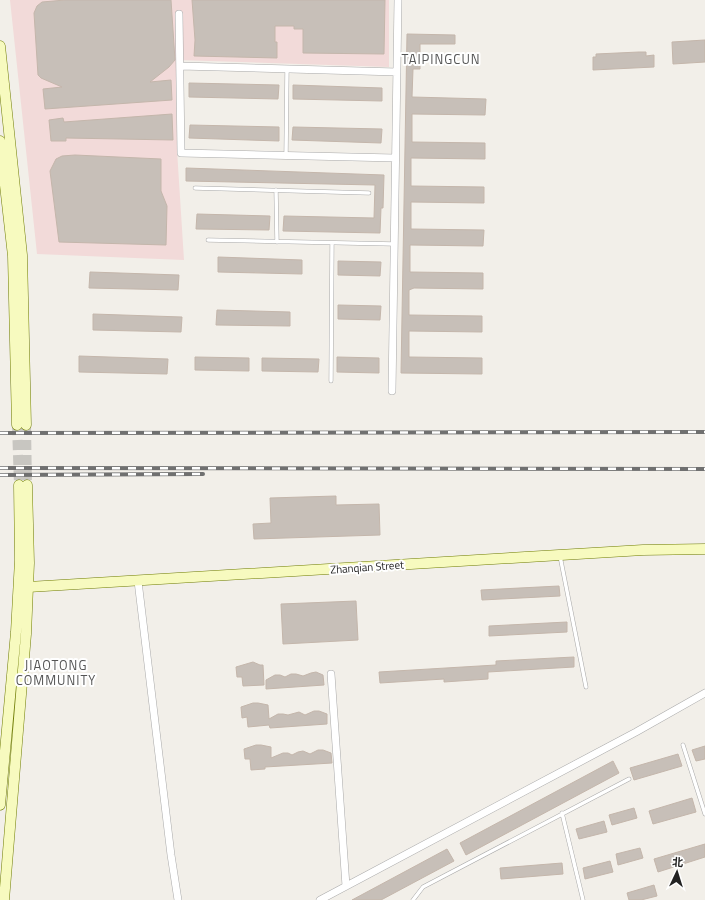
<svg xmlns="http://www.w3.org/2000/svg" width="705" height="900" font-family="'Titillium Web','Noto Sans SC',sans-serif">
<rect width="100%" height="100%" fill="#f2efe9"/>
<path fill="#f2dad9" d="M 10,0 L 389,0 L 389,67 L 178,60 L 176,72 L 177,150 L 184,260 L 37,254 Z"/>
<path fill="#c7bfb8" stroke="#c4b6ab" d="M 65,0 L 171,0 L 175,60 L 169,67 L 150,82 L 171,80 L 172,100 L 45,109 L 43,89 L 62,87 L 41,78 L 38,75 L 34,13 L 37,6 L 42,2 Z
M 192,0 L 385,0 L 384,54 L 303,53 L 303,29 L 294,29 L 294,26 L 275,26 L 275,42 L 277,42 L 277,58 L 194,56 L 195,40 Z
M 407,34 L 455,35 L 455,44 L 420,44 L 420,69 L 413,69 L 412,97 L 486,99 L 485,115 L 412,114 L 412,142 L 485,143 L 485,159 L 411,158 L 411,186 L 484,187 L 484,203 L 411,202 L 411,229 L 484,230 L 483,246 L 410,245 L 410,272 L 483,273 L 483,289 L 414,288 L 409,290 L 409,315 L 482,316 L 482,332 L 409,331 L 409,357 L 482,358 L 482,374 L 401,373 Z
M 705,40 L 705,62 L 673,64 L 672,42 Z
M 639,52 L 646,52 L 646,56 L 654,55 L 654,67 L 593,70 L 593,57 L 596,57 L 596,54 Z
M 189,83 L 279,85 L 278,99 L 189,97 Z
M 293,85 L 382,88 L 382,101 L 293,99 Z
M 172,114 L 173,140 L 66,138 L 66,141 L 51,141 L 49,120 L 63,118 L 64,122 Z
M 190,125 L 279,127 L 279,141 L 189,138 Z
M 293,127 L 382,129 L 381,143 L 292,140 Z
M 75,155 L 161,159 L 161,191 L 167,206 L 166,245 L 59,242 L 50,171 L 56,159 L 62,156 Z
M 186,168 L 384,175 L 383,208 L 381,208 L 380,233 L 283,231 L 284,216 L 374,218 L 375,185 L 186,181 Z
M 197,214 L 270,216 L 269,230 L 196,229 Z
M 218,257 L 302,260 L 302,274 L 218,272 Z
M 338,261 L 381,262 L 380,276 L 338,275 Z
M 90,272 L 179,275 L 178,290 L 89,288 Z
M 338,305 L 381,306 L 380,320 L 338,319 Z
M 217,310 L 290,312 L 290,326 L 216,325 Z
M 93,314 L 182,317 L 181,332 L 93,330 Z
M 79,356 L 168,359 L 167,374 L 79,372 Z
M 195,357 L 249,358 L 249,371 L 195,370 Z
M 337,357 L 379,358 L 379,373 L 337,372 Z
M 262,358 L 319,359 L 318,372 L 262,371 Z
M 336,496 L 336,505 L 379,504 L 380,535 L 254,539 L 253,524 L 271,523 L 270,498 Z
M 559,586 L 560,596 L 482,600 L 481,590 Z
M 356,601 L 358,640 L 283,644 L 281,604 Z
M 567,622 L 567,632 L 489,636 L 489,626 Z
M 574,657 L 574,667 L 488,672 L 488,679 L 444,682 L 444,679 L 380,683 L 379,672 L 496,665 L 496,661 Z
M 253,662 L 260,665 L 263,665 L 264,685 L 243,686 L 242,677 L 237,677 L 236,667 Z
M 316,672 L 323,675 L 324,685 L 266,689 L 266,680 L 275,675 L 280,675 L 285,677 L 291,674 L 296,674 L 303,676 L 311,673 Z
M 253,703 L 258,703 L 268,705 L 269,719 L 278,714 L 283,714 L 288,715 L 299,712 L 305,715 L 314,711 L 319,711 L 327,714 L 327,724 L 270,728 L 269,725 L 248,727 L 247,717 L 242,718 L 241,707 Z
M 256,745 L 261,745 L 271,747 L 271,758 L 283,753 L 288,753 L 292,755 L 298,752 L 303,751 L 310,754 L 318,750 L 323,750 L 331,753 L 332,763 L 265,767 L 265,769 L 251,770 L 250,759 L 245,759 L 244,749 Z
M 705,746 L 705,759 L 696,761 L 692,750 Z
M 678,754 L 682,766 L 634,780 L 630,768 Z
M 613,761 L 619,773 L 466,855 L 460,843 Z
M 692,798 L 696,812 L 653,824 L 649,811 Z
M 634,808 L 637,818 L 612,825 L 609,815 Z
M 604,821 L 607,832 L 579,839 L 576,829 Z
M 705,844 L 705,857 L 658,872 L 654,859 Z
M 640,848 L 643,858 L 618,865 L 616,854 Z
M 447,849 L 454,861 L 381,900 L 352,900 Z
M 610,861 L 613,872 L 585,879 L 583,868 Z
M 562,863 L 563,874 L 501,879 L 500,868 Z
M 654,885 L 657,896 L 641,900 L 629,900 L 627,893 Z"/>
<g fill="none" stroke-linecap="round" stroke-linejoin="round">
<path stroke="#c8c6c1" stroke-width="10" stroke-dasharray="10 5" stroke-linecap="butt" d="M 17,425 L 19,485
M 26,425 L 27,485"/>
<defs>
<path id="lane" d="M 286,155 L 287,69
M 195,188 L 369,193
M 276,190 L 277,242
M 208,240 L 394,244
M 331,381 L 332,243
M 560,556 L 586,687
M 683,745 L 705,814
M 562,813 L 583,900
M 413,900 L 423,887 L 629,779"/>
<path id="street" d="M 179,14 L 181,153 L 395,158
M 180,66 L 397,72
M 392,391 L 398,0
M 138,581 L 171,855 L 178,900
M 331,674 L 346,886
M 320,900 L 636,732 L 705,693"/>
<path id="secondary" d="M 0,46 L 22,255 L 26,425
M 0,141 L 13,256 L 17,425
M 28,587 L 643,550 L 705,549
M 0,805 L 16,632 L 20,560 L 19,485
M 4,900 L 26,634 L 29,563 L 27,485"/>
</defs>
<use href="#lane" stroke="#a9a9a9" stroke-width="4.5"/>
<use href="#street" stroke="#a9a9a9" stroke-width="8"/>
<use href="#secondary" stroke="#707d05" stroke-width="11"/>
<use href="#lane" stroke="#fff" stroke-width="3.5"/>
<use href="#street" stroke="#fff" stroke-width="7"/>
<use href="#secondary" stroke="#f7fabf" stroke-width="10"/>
<defs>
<path id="rail" d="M 0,433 L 705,432
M 0,468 L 705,469
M 0,475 L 203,474"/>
</defs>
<use href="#rail" stroke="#707070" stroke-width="4"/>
<use href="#rail" stroke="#fff" stroke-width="2.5" stroke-dasharray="8" stroke-linecap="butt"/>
</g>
<g text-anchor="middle" stroke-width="4" stroke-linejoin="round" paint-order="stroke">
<g font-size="11" fill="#222" stroke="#fff">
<text transform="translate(367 567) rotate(-4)" y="4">Zhanqian Street</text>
</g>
<g font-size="13" letter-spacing="1" fill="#555" stroke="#fff">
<text x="441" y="64">TAIPINGCUN</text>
<text x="56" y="670">JIAOTONG<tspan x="56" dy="15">COMMUNITY</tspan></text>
</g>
</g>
<g transform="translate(677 872) rotate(4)" stroke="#ffffff" stroke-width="3" paint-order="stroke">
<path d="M0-3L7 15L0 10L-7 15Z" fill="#222222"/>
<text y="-6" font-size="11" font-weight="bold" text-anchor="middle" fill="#222222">北</text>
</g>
</svg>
